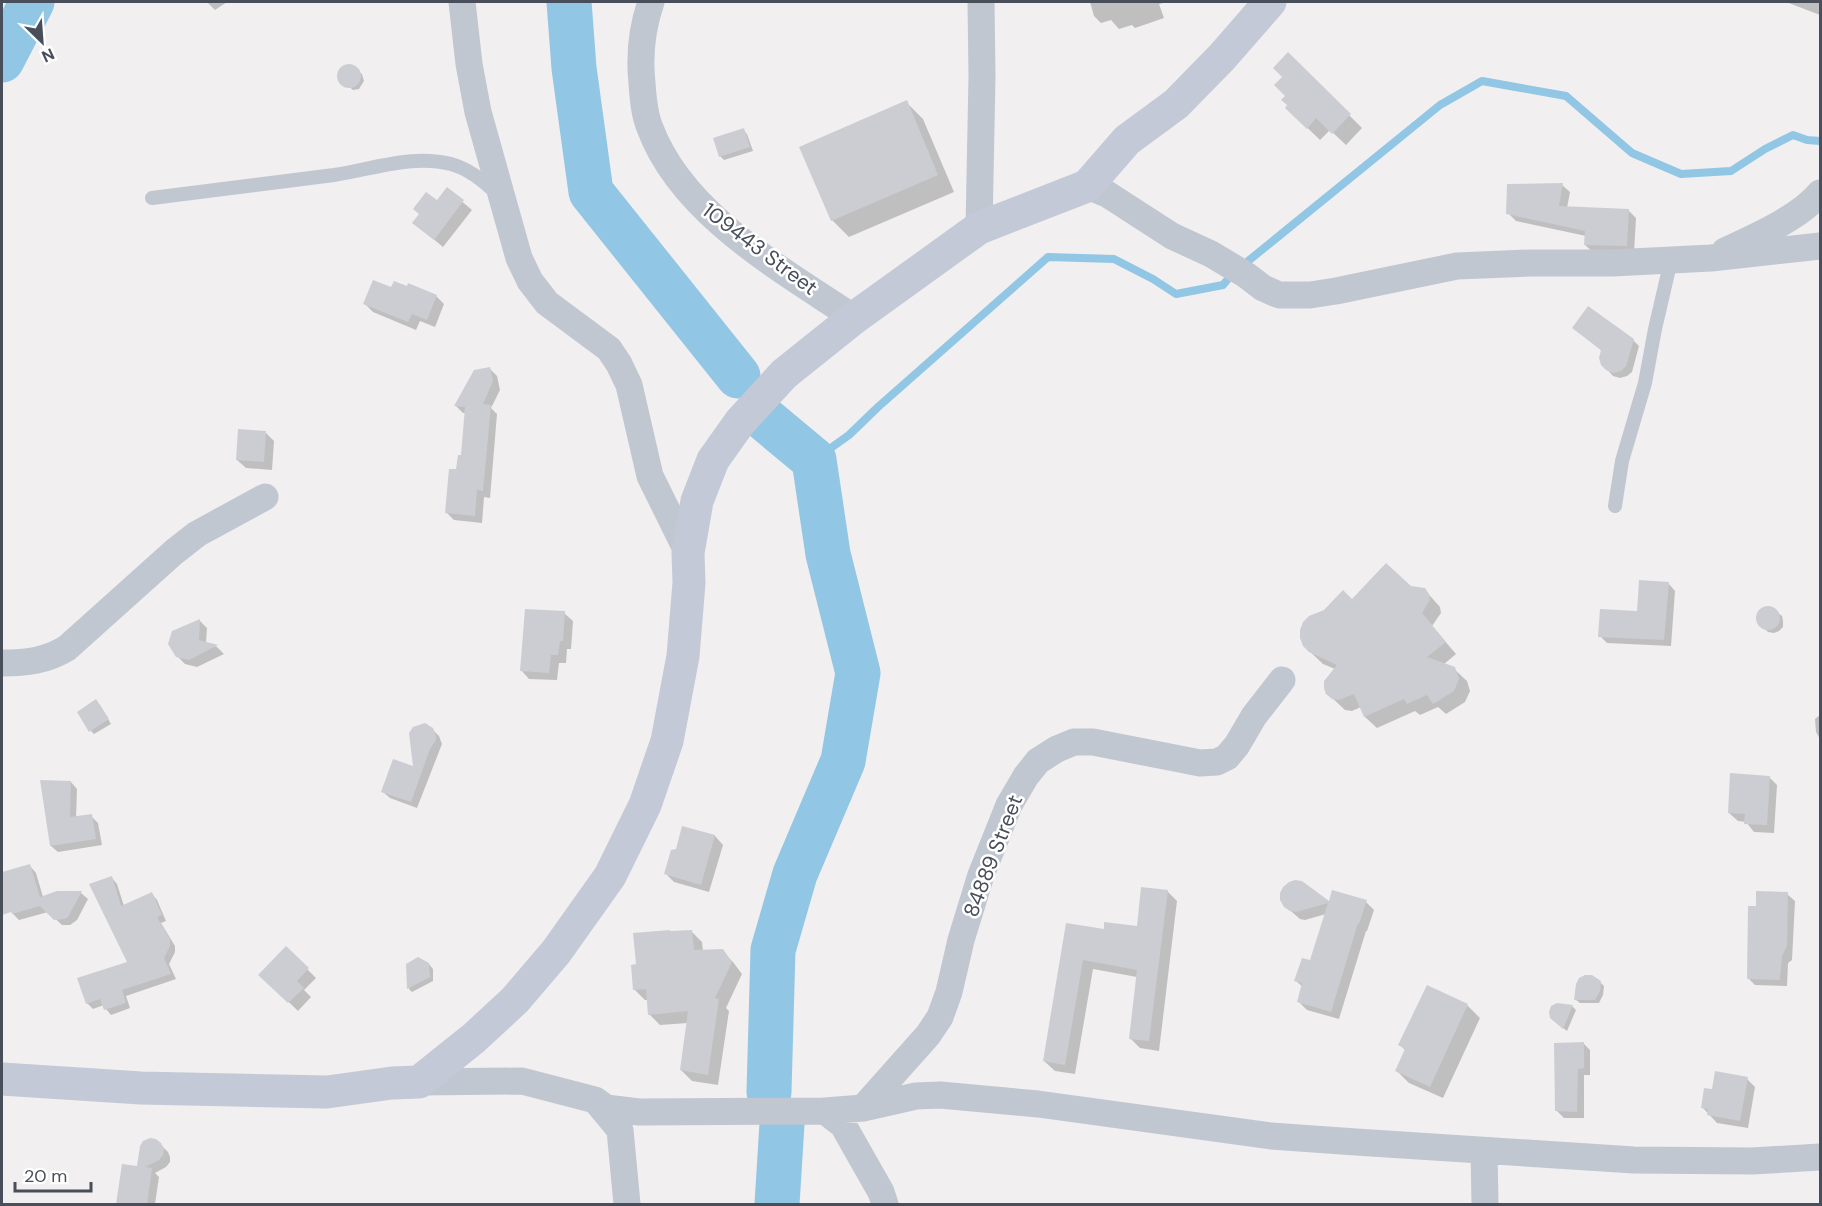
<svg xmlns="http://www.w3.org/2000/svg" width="1822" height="1206" font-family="'DM Sans',sans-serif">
<rect width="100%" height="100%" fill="#f1efef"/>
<path fill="#0003" d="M 207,2 L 227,2 L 215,10 Z
M 1090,2 L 1168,2 L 1159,4 L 1164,18 L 1135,28 L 1132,25 L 1119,29 L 1111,20 L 1101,23 L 1094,16 Z
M 1786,2 L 1820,2 L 1820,15 Z
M 1288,54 L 1362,128 L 1346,145 L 1330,130 L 1320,140 L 1287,108 L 1289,106 L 1284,77 Z
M 352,66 L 362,74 L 364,81 L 359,89 L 353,90 L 341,80 L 339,74 L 343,68 Z
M 906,102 L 923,119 L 954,192 L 849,237 L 832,220 Z
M 743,130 L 747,134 L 753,151 L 724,160 L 720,156 Z
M 1562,185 L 1570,192 L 1567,208 L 1628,210 L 1636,218 L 1634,253 L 1593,252 L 1585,245 L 1586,236 L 1516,221 L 1508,213 Z
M 447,189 L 472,210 L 443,247 L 414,223 L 437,202 Z
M 392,289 L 436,296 L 444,304 L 435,327 L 420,321 L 416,330 L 373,312 L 365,304 Z
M 1574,328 L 1633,340 L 1639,346 L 1632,372 L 1627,376 L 1620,378 L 1613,376 L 1602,364 L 1602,351 Z
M 489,368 L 497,376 L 500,390 L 491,408 L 497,414 L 490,498 L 484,497 L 482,523 L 454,520 L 447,513 L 462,457 L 466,413 L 463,413 L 456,406 Z
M 266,433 L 274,441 L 272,470 L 246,468 L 237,460 Z
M 1669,584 L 1675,591 L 1671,646 L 1607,643 L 1600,636 L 1638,612 Z
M 1410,588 L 1424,589 L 1440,607 L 1441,613 L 1432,626 L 1456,654 L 1443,665 L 1454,669 L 1467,681 L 1470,691 L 1465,702 L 1446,714 L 1438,707 L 1420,715 L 1415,711 L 1377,728 L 1365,717 L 1361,707 L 1352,711 L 1345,710 L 1328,694 L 1335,669 L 1323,664 L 1304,646 L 1352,601 Z
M 1767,607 L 1773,608 L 1777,612 L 1782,616 L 1783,621 L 1783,627 L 1779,631 L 1774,633 L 1768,632 L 1764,628 L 1758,618 L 1759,613 L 1762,609 Z
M 564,613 L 573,621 L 571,649 L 567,649 L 566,663 L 559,663 L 557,680 L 529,679 L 521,670 Z
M 200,621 L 207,628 L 206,643 L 217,647 L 224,654 L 197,667 L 185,664 L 177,656 Z
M 100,705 L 111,724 L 94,734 L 91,731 Z
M 1820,715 L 1820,739 L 1816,732 L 1815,719 Z
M 432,729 L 439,736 L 442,744 L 417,808 L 390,798 L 383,792 L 415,768 Z
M 1769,777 L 1777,785 L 1774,833 L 1754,832 L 1746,822 L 1738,821 L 1729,813 Z
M 71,782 L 77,789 L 76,818 L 91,816 L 98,823 L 102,845 L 58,852 L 51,846 Z
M 683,828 L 715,836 L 723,845 L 709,892 L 674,882 L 666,874 L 677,851 Z
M 30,866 L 36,873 L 43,897 L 57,893 L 81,893 L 88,899 L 77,920 L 70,925 L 62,925 L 48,912 L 19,920 L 13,914 L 2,874 Z
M 112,878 L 117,884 L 124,906 L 152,894 L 157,900 L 166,921 L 161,923 L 175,946 L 175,952 L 169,964 L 176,979 L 126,996 L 130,1008 L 111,1015 L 106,1009 L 104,1005 L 93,1009 L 87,1003 L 129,963 Z
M 1295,882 L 1329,904 L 1366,902 L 1374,910 L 1367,931 L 1366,931 L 1339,1019 L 1307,1010 L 1298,1001 L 1303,987 L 1296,981 L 1311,962 L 1326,914 L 1305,920 L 1300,919 L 1285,906 Z
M 1167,891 L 1177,901 L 1159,1051 L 1140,1048 L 1130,1038 L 1137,977 L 1093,969 L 1075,1074 L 1055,1071 L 1044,1061 L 1067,925 L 1105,930 L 1138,927 Z
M 1787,894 L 1795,901 L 1792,960 L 1788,963 L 1787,986 L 1755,985 L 1748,978 L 1758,908 Z
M 691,931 L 702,942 L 703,951 L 722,951 L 733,962 L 742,974 L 726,1008 L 729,1011 L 718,1085 L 692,1081 L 681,1070 L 688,1023 L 660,1025 L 649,1014 L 648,1000 L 645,1000 L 634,989 L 638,966 Z
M 286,948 L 316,978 L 304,990 L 311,997 L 298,1011 L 261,975 Z
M 407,964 L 429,964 L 433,969 L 433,981 L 412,992 L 409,989 Z
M 1600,982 L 1604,986 L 1603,995 L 1599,1003 L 1580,1003 L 1576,1000 Z
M 1428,987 L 1468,1006 L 1480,1018 L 1443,1098 L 1409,1083 L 1397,1071 L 1406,1051 L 1400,1045 Z
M 1572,1006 L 1576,1010 L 1567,1031 L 1556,1022 Z
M 1583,1043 L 1590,1050 L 1590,1075 L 1584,1075 L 1584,1118 L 1564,1118 L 1557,1111 Z
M 1747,1079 L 1755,1087 L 1748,1128 L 1717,1123 L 1703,1108 L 1713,1091 Z
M 160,1144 L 168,1152 L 170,1157 L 170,1162 L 166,1167 L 155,1173 L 159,1177 L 155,1204 L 118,1204 L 123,1165 L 138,1167 Z"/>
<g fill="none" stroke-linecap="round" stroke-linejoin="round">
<path stroke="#91c6e5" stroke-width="8" d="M 1242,266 L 1440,105 L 1482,81 L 1566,96 L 1632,153 L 1681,174 L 1731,171 L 1765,149 L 1793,135 L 1807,140 L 1820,141
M 814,460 L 849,435 L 878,407 L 1048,257 L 1114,259 L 1153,279 L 1176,294 L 1223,285 L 1233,273"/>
<path stroke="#91c6e5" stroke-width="45" d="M 569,2 L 574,68 L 591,192 L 738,376
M 2,60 L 32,2
M 766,420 L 814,460 L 828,554 L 858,673 L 843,761 L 795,874 L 773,950 L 769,1092
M 777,1204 L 782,1124"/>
</g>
<path fill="#cccdd3" d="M 1288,52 L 1351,114 L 1332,134 L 1316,118 L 1307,129 L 1285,108 L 1287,105 L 1281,100 L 1285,96 L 1274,85 L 1282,77 L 1273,68 Z
M337 76a12 12 0 1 1 24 0a12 12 0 1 1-24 0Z
M 907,100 L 938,175 L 831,221 L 799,147 Z
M 744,128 L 750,147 L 719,157 L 713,138 Z
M 1563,183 L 1559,206 L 1629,209 L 1627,246 L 1584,245 L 1585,231 L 1506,214 L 1507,184 Z
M 447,187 L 464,200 L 434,240 L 412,223 L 419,214 L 413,209 L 426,192 L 437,200 Z
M 373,280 L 391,287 L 394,281 L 407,286 L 408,283 L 437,295 L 427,320 L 412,314 L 408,322 L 363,304 Z
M 1588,306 L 1634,339 L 1626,366 L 1621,371 L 1613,373 L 1606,370 L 1601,365 L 1599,358 L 1601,350 L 1572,328 Z
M 490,367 L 493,381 L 483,404 L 491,405 L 483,491 L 477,490 L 475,516 L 445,513 L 449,469 L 456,469 L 458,455 L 461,455 L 465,407 L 454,406 L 474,370 Z
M 238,429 L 266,431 L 264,462 L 236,460 Z
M 1386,563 L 1411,586 L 1425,588 L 1429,594 L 1430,600 L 1422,613 L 1446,642 L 1427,657 L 1455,667 L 1459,679 L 1454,691 L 1433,704 L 1427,695 L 1407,704 L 1404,699 L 1364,717 L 1354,694 L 1339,700 L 1332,699 L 1326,694 L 1324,688 L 1324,681 L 1337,665 L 1309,652 L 1303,646 L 1300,638 L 1300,630 L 1303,622 L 1309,616 L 1324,610 L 1343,590 L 1352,599 Z
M 1639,580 L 1669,582 L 1664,640 L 1598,637 L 1600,609 L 1637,611 Z
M1756 618a12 12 0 1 1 24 0a12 12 0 1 1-24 0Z
M 525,609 L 565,611 L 563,641 L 560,641 L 558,655 L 551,655 L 549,673 L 520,671 Z
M 200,619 L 199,640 L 218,645 L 189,660 L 176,657 L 168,644 L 172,631 Z
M 96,699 L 109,719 L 89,732 L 77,712 Z
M 425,723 L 433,728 L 436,736 L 436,740 L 430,749 L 411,802 L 381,792 L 393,759 L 413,766 L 409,733 L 413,727 Z
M 1730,773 L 1770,776 L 1767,825 L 1744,824 L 1745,814 L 1728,813 Z
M 40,780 L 71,781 L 70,817 L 92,814 L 96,839 L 50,846 Z
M 682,826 L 715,835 L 701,885 L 664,874 L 671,850 L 676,849 Z
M 30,864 L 40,897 L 57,891 L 82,891 L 68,917 L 64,919 L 54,920 L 40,906 L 12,914 L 11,912 L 2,915 L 2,872 Z
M 112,876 L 121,906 L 152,892 L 162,915 L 157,917 L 170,939 L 170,946 L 164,958 L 171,974 L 122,990 L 126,1003 L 104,1010 L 100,999 L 86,1004 L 77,978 L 127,962 L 89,884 Z
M 1295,880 L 1302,881 L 1329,901 L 1332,890 L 1367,900 L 1359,924 L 1358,923 L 1331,1012 L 1297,1002 L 1302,983 L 1294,981 L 1302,958 L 1310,960 L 1328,903 L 1296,912 L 1290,911 L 1284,907 L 1280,900 L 1280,893 L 1283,887 L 1289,882 Z
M 1141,887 L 1168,890 L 1149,1041 L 1129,1039 L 1137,970 L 1083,960 L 1065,1065 L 1043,1061 L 1066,923 L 1104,929 L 1104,922 L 1137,926 Z
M 1756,891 L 1788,892 L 1787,946 L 1782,956 L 1780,980 L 1747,979 L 1748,906 L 1756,906 Z
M 670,930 L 670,931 L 692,930 L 694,950 L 723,949 L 732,962 L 715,998 L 719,999 L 708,1075 L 680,1070 L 688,1011 L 648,1015 L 646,989 L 633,990 L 631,965 L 636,964 L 633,933 Z
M 286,946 L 309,968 L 297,981 L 304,988 L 288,1003 L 258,975 Z
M 418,957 L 429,963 L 430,977 L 407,989 L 406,964 Z
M 1585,975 L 1592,975 L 1601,981 L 1600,991 L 1595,1000 L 1574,1000 L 1576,984 L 1579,978 Z
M 1427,985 L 1468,1004 L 1430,1087 L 1395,1071 L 1405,1049 L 1398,1045 Z
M 1557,1003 L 1573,1005 L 1563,1029 L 1550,1018 L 1549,1012 L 1551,1006 Z
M 1584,1042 L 1584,1068 L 1578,1069 L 1577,1112 L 1555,1111 L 1554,1043 Z
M 1715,1071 L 1748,1077 L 1740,1121 L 1707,1115 L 1708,1109 L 1701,1108 L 1704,1088 L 1712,1089 Z
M 150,1138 L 156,1139 L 161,1143 L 164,1149 L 163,1155 L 159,1160 L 145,1167 L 152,1168 L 147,1204 L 116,1204 L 122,1164 L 137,1166 L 140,1146 L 143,1141 Z"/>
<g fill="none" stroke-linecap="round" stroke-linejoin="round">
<path stroke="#c0c7d0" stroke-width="14" d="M 152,198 C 213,190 273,183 334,175 C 373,169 412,154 451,164 C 469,169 484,181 497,194
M 1615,506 L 1622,461 L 1645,383 L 1655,329 L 1671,260"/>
<path stroke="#c0c7d0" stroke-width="27" d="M 462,2 L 469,64 L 478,112 L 519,258 L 530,281 L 547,303 L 609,349 L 619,364 L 629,385 L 650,476 L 688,553
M 651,2 C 642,28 639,55 642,83 C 643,97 644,114 650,128 C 682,214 781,269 854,318
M 1087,186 L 1107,194 L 1172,236 L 1211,254 L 1246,275 L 1263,288 L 1279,295 L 1310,295 L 1336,291 L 1457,266 L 1529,263 L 1612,263 L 1711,258 L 1820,246
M 979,228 L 982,76 L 981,2
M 1725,251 C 1755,237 1799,218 1820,193
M 2,663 C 26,663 46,661 67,648 L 174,552 L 197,534 L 265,497
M 419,1082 L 522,1081 L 595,1100 L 606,1108 L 639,1112 L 825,1111 L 863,1108 L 916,1096 L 940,1095 L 1038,1104 L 1271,1136 L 1356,1142 L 1634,1160 L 1752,1161 L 1820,1157
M 596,1101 L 620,1130 L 627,1204
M 863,1108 L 928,1035 L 940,1017 L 949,992 L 961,940 L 981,875 L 1009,805 L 1026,776 L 1038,761 L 1057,749 L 1074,742 L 1093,742 L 1200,763 L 1217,762 L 1227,757 L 1237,745 L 1254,716 L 1282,680
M 825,1111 L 843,1125 L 881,1192 L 885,1204
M 1484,1151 L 1485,1204"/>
<path stroke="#c3c9d6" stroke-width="33" d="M 2,1079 L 141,1088 L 327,1092 L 392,1083 L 419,1082 L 474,1038 L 515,1000 L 556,952 L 610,876 L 645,805 L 667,741 L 683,656 L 689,583 L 688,553 L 697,501 L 713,460 L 740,422 L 784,374 L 854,318 L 979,228 L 1087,186 L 1127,140 L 1176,104 L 1222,57 L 1270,2"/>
</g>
<g text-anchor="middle" stroke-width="5" stroke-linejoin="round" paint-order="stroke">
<g font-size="21" fill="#484f5b" stroke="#fff">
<text transform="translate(760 249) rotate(37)" y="7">109443 Street</text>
<text transform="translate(993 856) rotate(-69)" y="7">84889 Street</text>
</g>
</g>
<rect width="1822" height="1206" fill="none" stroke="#484f5b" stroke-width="6"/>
<g transform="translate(42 42) rotate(155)" stroke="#ffffff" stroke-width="4.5" paint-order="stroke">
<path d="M0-4.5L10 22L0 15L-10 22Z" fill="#484f5b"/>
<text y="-9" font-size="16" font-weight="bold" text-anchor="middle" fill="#484f5b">N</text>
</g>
<path d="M15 1182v9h76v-9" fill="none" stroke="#484f5b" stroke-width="3"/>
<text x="24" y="1182" font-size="18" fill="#484f5b" stroke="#ffffff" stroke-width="4.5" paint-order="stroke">20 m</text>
</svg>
